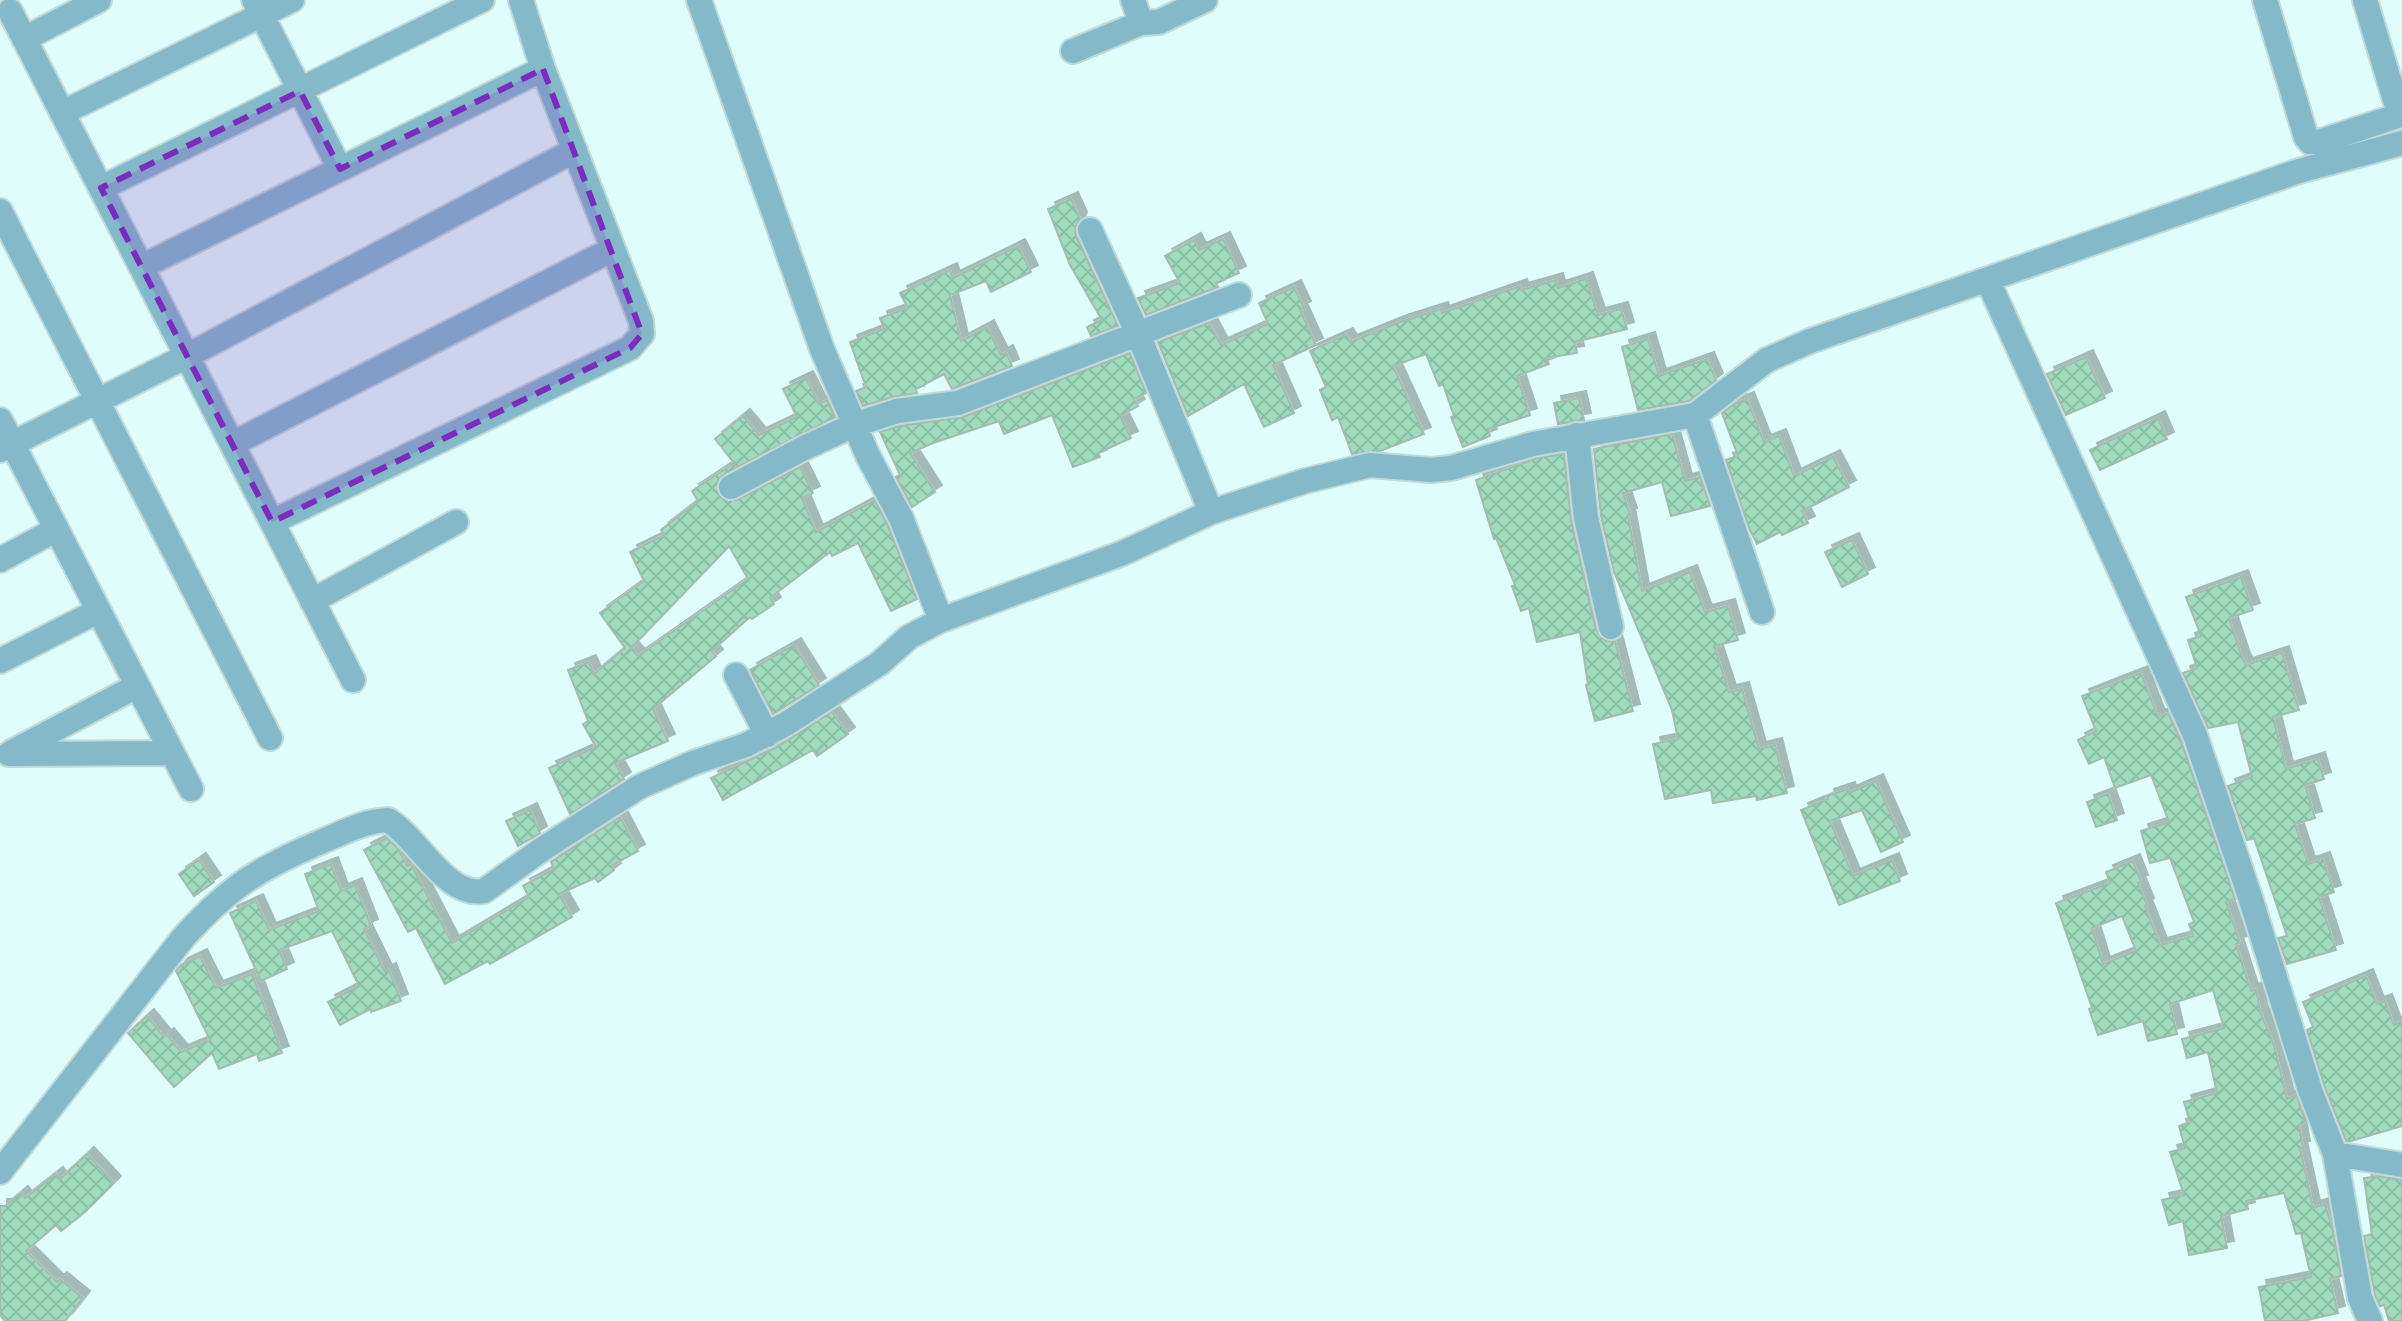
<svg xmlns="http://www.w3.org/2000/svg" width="2402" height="1321" font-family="Jost,sans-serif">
<defs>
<pattern id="building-cross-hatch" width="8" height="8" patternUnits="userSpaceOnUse" patternTransform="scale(2)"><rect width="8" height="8" fill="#9fdcbe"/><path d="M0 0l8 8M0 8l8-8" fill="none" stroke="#88bda3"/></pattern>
<filter id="shadow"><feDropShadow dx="7" dy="-7" stdDeviation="0" flood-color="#0004"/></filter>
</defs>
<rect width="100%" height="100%" fill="#dffdfa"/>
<path fill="url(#building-cross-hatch)" stroke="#a4bbaf" stroke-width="2" fill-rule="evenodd" filter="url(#shadow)" d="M 1071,199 L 1080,219 L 1075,228 L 1076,236 L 1118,326 L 1091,336 L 1087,327 L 1102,320 L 1070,265 L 1048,209 Z
M 1223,239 L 1239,273 L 1216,283 L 1218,287 L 1146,315 L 1138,298 L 1180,283 L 1165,256 L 1194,240 L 1199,250 Z
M 1018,246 L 1031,272 L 991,292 L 986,281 L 950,295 L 961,341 L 987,327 L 1001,355 L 1006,352 L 1012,366 L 952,389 L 944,374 L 916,389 L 917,393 L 893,397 L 863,406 L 856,391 L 866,387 L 850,342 L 884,329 L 880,318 L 908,308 L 900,293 L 950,270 L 953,278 Z
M 1586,279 L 1598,315 L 1621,309 L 1627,329 L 1575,342 L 1577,353 L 1546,358 L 1549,364 L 1517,376 L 1530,415 L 1488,429 L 1490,436 L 1463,447 L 1451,417 L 1454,416 L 1443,384 L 1439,386 L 1426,354 L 1393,366 L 1424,434 L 1380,451 L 1352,454 L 1338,417 L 1332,420 L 1320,390 L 1326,387 L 1310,351 L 1346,335 L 1350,342 L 1400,322 L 1441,309 L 1442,313 L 1520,286 L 1521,290 L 1556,280 L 1558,288 Z
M 1294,287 L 1304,308 L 1300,310 L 1316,345 L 1273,365 L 1294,413 L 1264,427 L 1244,384 L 1188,416 L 1158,342 L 1209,323 L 1221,345 L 1268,324 L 1259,303 Z
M 1648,339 L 1659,376 L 1707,359 L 1716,380 L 1689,401 L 1638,410 L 1622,347 Z
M 1130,353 L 1146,393 L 1134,399 L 1138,406 L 1120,416 L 1131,438 L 1098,453 L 1100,457 L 1073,467 L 1052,415 L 1004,434 L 999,421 L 933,443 L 910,453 L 935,492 L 912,507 L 896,477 L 900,475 L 880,432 L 900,426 L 963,417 Z
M 2086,357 L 2105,398 L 2066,415 L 2047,374 Z
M 806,378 L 819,404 L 827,400 L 835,417 L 724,474 L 718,480 L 718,493 L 724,500 L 737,500 L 800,467 L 813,493 L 802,498 L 816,532 L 875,500 L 887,524 L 917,599 L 891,611 L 858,543 L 832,556 L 830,552 L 770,598 L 774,604 L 752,619 L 750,617 L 712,651 L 716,656 L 653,709 L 668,741 L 615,763 L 624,779 L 570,814 L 549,768 L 596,747 L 583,724 L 588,721 L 568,670 L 589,662 L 594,674 L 625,648 L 600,613 L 644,581 L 630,552 L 665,535 L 661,530 L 698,501 L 692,491 L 734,463 L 715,439 L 743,416 L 759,435 L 797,417 L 783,389 ZM 729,546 L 748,579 L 638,656 L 631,648 Z
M 1579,398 L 1584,420 L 1558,424 L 1554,403 Z
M 1747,399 L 1764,442 L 1779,436 L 1794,476 L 1833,457 L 1849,487 L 1802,511 L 1808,523 L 1782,535 L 1780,532 L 1757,544 L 1749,528 L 1726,460 L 1738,456 L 1722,413 L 1734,404 Z
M 2158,418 L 2167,439 L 2100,470 L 2090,450 Z
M 1672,434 L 1685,481 L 1700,477 L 1710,506 L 1671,516 L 1662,482 L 1623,493 L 1630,515 L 1628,515 L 1642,591 L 1690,572 L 1705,612 L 1728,606 L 1738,640 L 1714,646 L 1729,692 L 1742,689 L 1759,749 L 1775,745 L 1787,793 L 1757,800 L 1756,796 L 1713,803 L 1711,790 L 1665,799 L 1653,744 L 1678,739 L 1672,710 L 1614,572 L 1601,516 L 1594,449 Z
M 1564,454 L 1571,521 L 1596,630 L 1606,641 L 1615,641 L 1633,711 L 1595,721 L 1586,685 L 1588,684 L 1580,632 L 1537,642 L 1529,608 L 1521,611 L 1512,586 L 1515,585 L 1496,538 L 1494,539 L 1476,480 L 1538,458 Z
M 1852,540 L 1868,574 L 1842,587 L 1825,552 Z
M 2241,577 L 2253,610 L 2229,618 L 2243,660 L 2246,665 L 2282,653 L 2299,710 L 2273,717 L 2286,769 L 2318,759 L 2324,779 L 2305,785 L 2315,818 L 2295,824 L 2308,864 L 2323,859 L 2334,892 L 2319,897 L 2336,950 L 2287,964 L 2278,938 L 2287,936 L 2254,838 L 2247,840 L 2228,786 L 2252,777 L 2238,722 L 2208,728 L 2183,673 L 2197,668 L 2188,640 L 2201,636 L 2186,597 Z
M 794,645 L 819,685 L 773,714 L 750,670 Z
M 2141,673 L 2158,717 L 2168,713 L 2181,741 L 2235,899 L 2226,902 L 2240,943 L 2236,944 L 2251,991 L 2256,989 L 2260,1011 L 2274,1045 L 2287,1099 L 2296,1095 L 2306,1122 L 2299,1125 L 2303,1148 L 2300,1148 L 2313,1208 L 2325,1204 L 2333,1231 L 2341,1276 L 2330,1279 L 2338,1313 L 2303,1321 L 2265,1321 L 2259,1287 L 2311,1277 L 2301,1233 L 2296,1234 L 2284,1193 L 2246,1201 L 2248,1209 L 2221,1216 L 2227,1248 L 2189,1255 L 2183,1221 L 2169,1225 L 2162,1200 L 2184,1195 L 2170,1152 L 2185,1148 L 2179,1126 L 2190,1122 L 2184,1102 L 2217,1093 L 2208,1052 L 2187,1058 L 2182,1039 L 2224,1028 L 2213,990 L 2170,1004 L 2177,1034 L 2148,1041 L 2143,1021 L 2098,1035 L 2089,1009 L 2092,1008 L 2056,903 L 2110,883 L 2106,872 L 2133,861 L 2141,882 L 2138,883 L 2147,905 L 2145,906 L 2160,945 L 2193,936 L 2189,924 L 2194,922 L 2170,858 L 2150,863 L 2141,831 L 2169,822 L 2151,775 L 2115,788 L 2104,757 L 2089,764 L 2078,740 L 2096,731 L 2082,696 ZM 2122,916 L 2136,951 L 2103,964 L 2092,928 Z
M 832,712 L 848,734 L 817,756 L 813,750 L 723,800 L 711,778 L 775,748 Z
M 1876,781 L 1903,842 L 1881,852 L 1862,810 L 1830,821 L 1853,876 L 1892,860 L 1900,881 L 1839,905 L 1801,810 L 1828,799 L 1827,796 L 1848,789 L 1849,793 Z
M 2108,794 L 2117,820 L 2096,827 L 2087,802 Z
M 530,810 L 540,833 L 518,846 L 506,821 Z
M 620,817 L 638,851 L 611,866 L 614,870 L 598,882 L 595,878 L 559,894 L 572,917 L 490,964 L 488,961 L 445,984 L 416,928 L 408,932 L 364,850 L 387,838 L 399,850 L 407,866 L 411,864 L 452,943 L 529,897 L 523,886 L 554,869 L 551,862 Z
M 199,860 L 214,882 L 194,896 L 179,874 Z
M 331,864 L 341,891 L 355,885 L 371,926 L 364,929 L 385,972 L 389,970 L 401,1001 L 371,1012 L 370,1009 L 340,1025 L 328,1002 L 359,986 L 332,931 L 279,950 L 287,969 L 261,981 L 230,913 L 256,901 L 269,930 L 319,911 L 305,874 Z
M 200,956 L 216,988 L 252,974 L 282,1053 L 259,1061 L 257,1054 L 219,1069 L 212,1053 L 174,1087 L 128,1033 L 147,1016 L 164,1037 L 167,1035 L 181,1052 L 210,1040 L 176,971 L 181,965 Z
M 2366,976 L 2377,1004 L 2385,1001 L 2394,1025 L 2402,1021 L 2402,1126 L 2351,1141 L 2346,1141 L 2324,1085 L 2307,1030 L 2313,1027 L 2303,1002 Z
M 87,1154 L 114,1183 L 85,1212 L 61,1231 L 56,1225 L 26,1251 L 57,1282 L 60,1279 L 83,1298 L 65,1321 L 5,1321 L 0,1315 L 0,1206 L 5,1206 L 21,1193 L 25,1198 L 56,1174 L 60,1179 Z
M 2379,1176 L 2402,1180 L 2402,1321 L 2389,1321 L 2384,1305 L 2380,1306 L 2375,1295 L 2364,1236 L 2372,1234 L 2364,1178 Z"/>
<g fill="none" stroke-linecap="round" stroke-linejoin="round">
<defs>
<path id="street" d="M 254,0 L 340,169
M 699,0 L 822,349 L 868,456 L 901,518 L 941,620
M 1133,0 L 1141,23 L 1159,22 L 1205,0
M 2265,0 L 2306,137 L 2310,142 L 2319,142 L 2397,116 L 2398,110 L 2365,0
M 10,11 L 353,680
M 24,39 L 99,0
M 1073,51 L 1141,23
M 62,113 L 292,0
M 101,188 L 482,0
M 0,211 L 270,738
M 1090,230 L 1138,334 L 1211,512
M 141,267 L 543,69
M 1988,281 L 2195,735 L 2250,897 L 2310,1090 L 2335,1154 L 2360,1298 L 2370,1321
M 1695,415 L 1762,612
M 0,420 L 191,789
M 1577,435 L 1586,518 L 1611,627
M 232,444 L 611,250
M 0,450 L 187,356 L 575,150
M 731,487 L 804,448 L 854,425 L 897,411 L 958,403 L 1239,295
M 272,522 L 630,348 L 642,334 L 641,321 L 543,69 L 521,0
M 0,560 L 55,530
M 312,601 L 456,522
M 0,661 L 98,611
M 736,675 L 767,735
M 12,752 L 137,686
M 9,754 L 172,753
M 2335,1154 L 2402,1165
M 0,1172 L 183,938 C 230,886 259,868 323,841 C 344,832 365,821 388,820 C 418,838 446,898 484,891 L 541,850 L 639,787 L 693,763 L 746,745 L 786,724 L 880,663 L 909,637 L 941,620 L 1123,553 L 1211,512 L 1305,481 L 1370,465 L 1431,470 L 1451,468 L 1533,444 L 1695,415 L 1767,360 L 1810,341 L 2299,171 L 2402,143"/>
</defs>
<use href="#street" stroke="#bfdad8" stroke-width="28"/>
<use href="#street" stroke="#84b9ca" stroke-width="24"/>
</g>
<path fill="#7b2cbf" fill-opacity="0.2" stroke="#7b2cbf" stroke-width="6" stroke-dasharray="16 10" stroke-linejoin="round" d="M 543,69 L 642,334 L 630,348 L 272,522 L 101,188 L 300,91 L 340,169 Z"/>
</svg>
